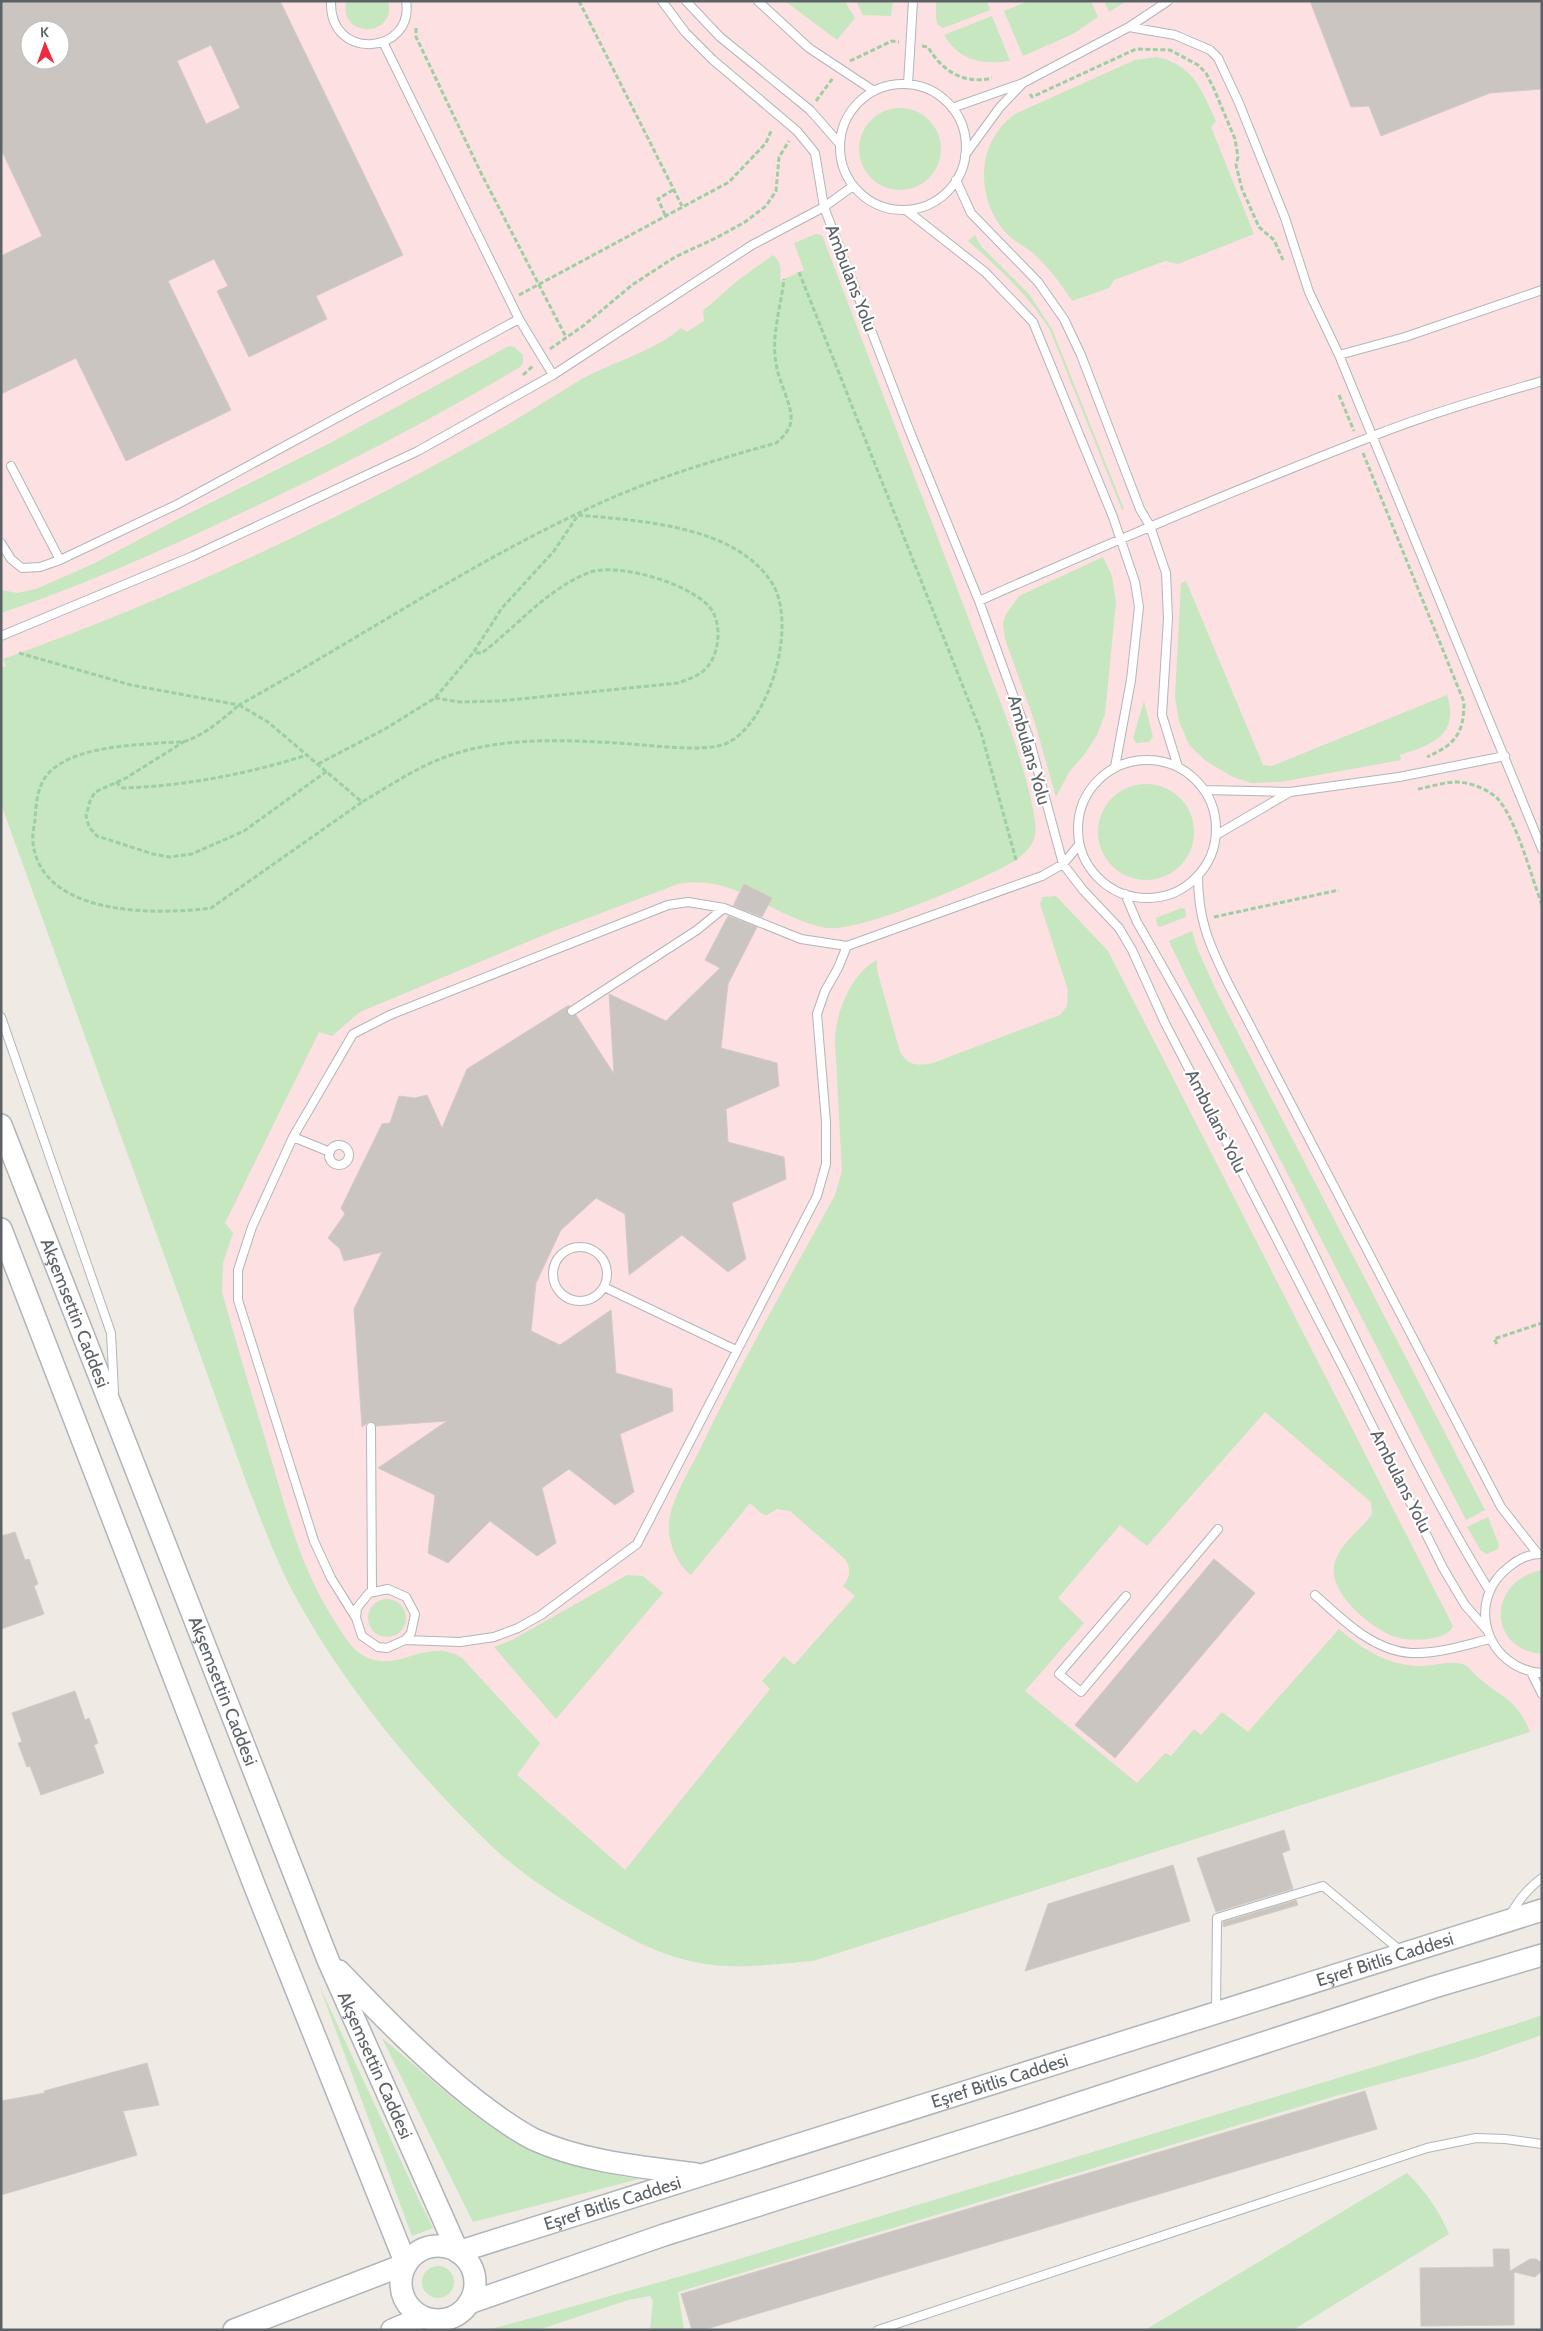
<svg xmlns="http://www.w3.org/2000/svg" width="1543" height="2331" font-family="Cabin,sans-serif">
<rect width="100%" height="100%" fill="#efeae4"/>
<path fill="#fce0e2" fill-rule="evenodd" d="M 1,1 L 1542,1 L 1542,1728 L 813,1961 L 740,1967 L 690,1961 L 644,1947 L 556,1895 L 498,1852 L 396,1743 L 332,1657 L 298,1601 L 273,1550 L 116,1125 L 74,1001 L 1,804 ZM 30,30 L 60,30 L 60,60 L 30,60 Z"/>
<path fill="#c6e7c0" d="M 346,1 L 388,1 C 398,36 339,41 346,1 Z
M 785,1 L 843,1 L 846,3 L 855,18 L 837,40 Z
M 856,1 L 893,1 L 891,16 L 863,15 Z
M 936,1 L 987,1 L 990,10 L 943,28 L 938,25 L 936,18 Z
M 1029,1 L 1091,1 L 1098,17 L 1073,34 L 1023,56 L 1004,11 Z
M 1104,1 L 1127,1 L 1109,12 Z
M 992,16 L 1010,61 C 982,65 960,61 944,35 Z
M 1157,57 C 1195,66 1201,90 1216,121 L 1211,127 L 1254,234 L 1178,264 L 1165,261 L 1114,280 L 1109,288 L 1072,301 C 1061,284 1050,269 1036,256 C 1027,247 1014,242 1005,232 C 975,197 976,142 1015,114 L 1135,60 Z
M859 149a41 41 0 1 1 82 0a41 41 0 1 1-82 0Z
M 816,234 L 822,235 L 1005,714 C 1013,736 1040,816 1035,835 C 1033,847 1021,857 1011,863 C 982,880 858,933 827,928 C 774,919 736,873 678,884 L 551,932 L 360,1012 L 332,1036 L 319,1032 L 225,1223 L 233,1233 L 223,1263 L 222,1292 C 236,1343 251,1392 266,1442 C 286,1507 298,1564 335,1622 C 343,1634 351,1649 364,1656 C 397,1675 428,1635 462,1658 L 540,1743 L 517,1775 L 625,1870 L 770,1689 L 762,1681 L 784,1656 L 794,1665 L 855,1596 L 843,1586 C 851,1577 851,1568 845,1559 L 790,1511 L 777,1509 L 767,1515 L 762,1514 L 750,1503 L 691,1575 C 677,1564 668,1543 669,1524 C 671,1499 690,1470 701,1447 C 740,1366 784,1287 828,1208 L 835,1195 L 842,1171 L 835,1042 C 835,1014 851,973 877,960 L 877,970 L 900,1052 C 908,1066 918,1066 933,1063 L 1060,1015 L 1067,1006 L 1068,990 L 1040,904 L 1043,897 L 1056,896 L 1108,951 L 1453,1626 C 1447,1642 1406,1642 1393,1636 C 1368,1626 1323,1589 1336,1559 C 1344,1540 1361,1530 1372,1514 L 1371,1502 L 1265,1412 L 1147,1546 L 1120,1525 L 1058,1598 L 1084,1623 L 1025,1691 L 1137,1783 L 1165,1753 L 1171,1756 L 1194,1729 L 1201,1735 L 1222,1712 L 1248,1732 L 1339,1629 C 1362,1649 1388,1666 1420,1666 C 1434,1666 1448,1660 1462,1664 C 1470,1666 1472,1673 1479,1678 C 1504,1700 1516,1698 1530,1732 L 813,1961 C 772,1964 730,1971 690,1961 C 659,1954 633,1940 606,1925 C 568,1904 529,1880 497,1851 C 423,1782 347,1690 298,1601 C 277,1564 263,1524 247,1484 L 1,804 L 1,668 L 6,666 L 3,659 C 177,597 352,514 512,422 C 535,408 557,394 580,380 C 612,362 653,352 681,328 L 687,332 L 704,321 L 703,311 L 737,281 L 773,255 C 782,262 781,270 780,281 L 804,270 L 794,243 Z
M 975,235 L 981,246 L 1029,294 L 1052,329 L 1124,509 L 1122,510 L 1050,330 C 1028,295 999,268 968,241 Z
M 509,346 L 514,347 L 523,355 L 523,363 L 520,367 C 428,422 335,469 239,514 C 161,551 82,586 1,613 L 1,590 L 17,593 L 36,589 L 95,563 L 176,520 L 330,443 Z
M 1103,557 L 1112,576 L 1116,602 L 1105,714 L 1097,735 L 1084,755 L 1069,772 L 1056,797 L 1034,720 L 1005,639 L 1003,623 L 1006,614 L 1019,596 Z
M 1186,581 L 1263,765 L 1272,766 L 1447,695 C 1460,735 1432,745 1400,755 L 1401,760 L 1280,782 L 1251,783 L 1231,776 L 1206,761 L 1189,745 L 1179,721 L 1175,697 L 1181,583 Z
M 1144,701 L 1153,737 L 1149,742 L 1136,743 L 1133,738 Z
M1098 832a48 48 0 1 1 96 0a48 48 0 1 1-96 0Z
M 1181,908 L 1185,909 L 1186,917 L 1160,927 L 1157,925 L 1156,918 Z
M 1192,931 L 1197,948 L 1215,988 L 1267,1090 L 1485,1510 L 1466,1520 L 1187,979 L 1169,941 Z
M 1488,1517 L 1499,1545 L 1498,1549 L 1487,1554 L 1481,1551 L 1467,1527 Z
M 1542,1570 L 1542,1654 C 1488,1650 1486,1581 1542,1570 Z
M 627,1575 L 643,1576 L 663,1593 L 556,1719 L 494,1647 L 512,1640 Z
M368 1618a19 19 0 1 1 38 0a19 19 0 1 1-38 0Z
M 319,1985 L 420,2202 L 433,2228 L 412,2236 Z
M 1542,2015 L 1542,2035 L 1476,2058 L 1332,2097 L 678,2292 L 684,2330 L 650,2330 L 653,2301 L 650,2296 L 628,2300 L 538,2330 L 488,2330 L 696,2272 L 1516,2024 Z
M 382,2038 C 426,2074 478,2125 529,2149 C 565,2165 601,2173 639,2179 L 473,2222 Z
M 1407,2173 C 1425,2191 1439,2210 1449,2234 L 1293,2330 L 1145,2330 Z
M422 2282a16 16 0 1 1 32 0a16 16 0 1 1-32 0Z"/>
<path fill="#cac5c0" stroke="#d4cbc2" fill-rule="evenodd" d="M 1,1 L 280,1 L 403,255 L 316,296 L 327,319 L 249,357 L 217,291 L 228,286 L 214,259 L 168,281 L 231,410 L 126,461 L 76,358 L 1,394 L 1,256 L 42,236 L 1,149 ZM 30,30 L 60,30 L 60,60 L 30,60 ZM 211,45 L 240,108 L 206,124 L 177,61 Z
M 1310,1 L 1542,1 L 1542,89 L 1490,93 L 1381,136 L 1369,106 L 1351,107 Z
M 744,884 L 772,898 L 762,917 L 733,906 Z
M 728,916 L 757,927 L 728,984 L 721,1048 L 777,1063 L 779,1086 L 726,1109 L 728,1142 L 784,1157 L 786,1179 L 732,1203 L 746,1259 L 728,1272 L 682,1235 L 629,1275 L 625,1214 L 596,1198 L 561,1230 L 536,1283 L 531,1331 L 560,1345 L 611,1310 L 616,1373 L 672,1389 L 673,1411 L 620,1434 L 634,1492 L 615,1505 L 569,1469 L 542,1488 L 556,1543 L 537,1556 L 490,1521 L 448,1563 L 428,1553 L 435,1495 L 378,1468 L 447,1421 L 376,1426 L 370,1421 L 362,1427 L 354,1309 L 382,1252 L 344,1261 L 340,1249 L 328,1238 L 345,1214 L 341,1208 L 382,1124 L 390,1123 L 399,1096 L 415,1098 L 427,1095 L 442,1128 L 467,1069 L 569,1005 L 568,1014 L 576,1015 L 614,1074 L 609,994 L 666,1021 L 720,968 L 705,960 Z
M 15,1532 L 25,1560 L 29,1559 L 38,1584 L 34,1586 L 44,1614 L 1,1629 L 1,1536 Z
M 1214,1559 L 1255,1593 L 1115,1758 L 1075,1725 Z
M 75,1691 L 85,1720 L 89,1718 L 98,1743 L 94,1745 L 104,1773 L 41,1795 L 30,1766 L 27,1767 L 18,1743 L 22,1742 L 12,1713 Z
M 1284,1830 L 1290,1850 L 1282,1853 L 1293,1889 L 1216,1912 L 1197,1858 Z
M 1173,1865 L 1190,1921 L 1025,1971 L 1048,1904 Z
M 1296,1900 L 1298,1905 L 1223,1927 L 1223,1922 Z
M 147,2063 L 159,2105 L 123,2111 L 137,2155 L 1,2195 L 1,2101 L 45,2093 L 44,2091 Z
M 1365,2091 L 1377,2129 L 703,2330 L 692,2330 L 681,2294 Z
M 1493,2249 L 1509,2249 L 1510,2271 L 1530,2259 L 1536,2259 L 1542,2263 L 1542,2271 L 1535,2277 L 1514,2272 L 1514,2325 L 1421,2326 L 1420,2268 L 1494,2267 Z"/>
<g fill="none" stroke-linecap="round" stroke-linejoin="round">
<defs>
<path id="service" d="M 331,1 C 329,63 415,54 406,1
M 662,1 L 685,32 L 713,60 L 797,131 L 815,153 L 824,207 L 910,432 L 979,601 L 1017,706 L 1029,738 L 1063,864 L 1083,890 L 1119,928 L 1132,950 L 1165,1023 L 1351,1383 L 1443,1568 L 1465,1605 L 1486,1629
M 686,1 L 720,37 L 810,110 L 839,143
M 758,1 L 809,48 L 874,91
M 1129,27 L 1168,1
M 383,42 L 519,319 L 553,375
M 908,84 L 913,1
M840 147a63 63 0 1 1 126 0a63 63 0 1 1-126 0Z
M 952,108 L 1023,83 L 1129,27 L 1175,35 L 1210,50 L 1218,58 L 1239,103 L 1285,218 L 1309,292 L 1339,355 L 1542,849
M 965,155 L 1000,107 L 1022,84
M 956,180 L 971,213 L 1038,282 L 1064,319 L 1081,355 L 1140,509 L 1150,526 L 1166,573 L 1168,618 L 1162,715 L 1178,767
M 906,210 L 985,272 L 1033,322 L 1113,517 L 1135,582 L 1139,607 L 1131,680 L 1115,767
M 1339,355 L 1405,337 L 1542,290
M 11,466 L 60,560
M 1,543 L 11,559 L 22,568 L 40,567 L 60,560 L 178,504 L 519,319
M 979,601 C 1109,543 1240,488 1373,436 C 1428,414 1485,398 1542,381
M 1,636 L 193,556 L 418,451 L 553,375 L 752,245 L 824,207 L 853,186
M1078 829a69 69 0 1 1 138 0a69 69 0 1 1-138 0Z
M 1205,790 L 1290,792 L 1399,777 L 1505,756
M 1218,834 L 1290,792
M 1198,876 C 1198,920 1209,944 1228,983 L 1501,1507 L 1538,1554
M 1125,894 L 1137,922 C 1197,1026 1255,1132 1307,1240 C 1365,1358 1420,1478 1489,1590
M 572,1011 L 697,930 L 724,908
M 1,1017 L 111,1333 L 114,1392
M 293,1137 L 330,1152
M329 1155a10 10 0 1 1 20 0a10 10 0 1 1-20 0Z
M553 1274a27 27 0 1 1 54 0a27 27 0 1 1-54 0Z
M 604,1287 L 736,1350
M 371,1427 L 372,1592
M 1542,1554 C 1531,1553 1518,1559 1510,1566 C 1464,1600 1486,1669 1542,1673
M 1315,1595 C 1342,1619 1373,1651 1411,1653 C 1438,1654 1465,1645 1490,1639
M 1126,1596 L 1059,1674 L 1081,1692 L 1218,1529
M 356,1618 L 331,1578 L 314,1541 L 238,1300 L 238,1270 L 252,1227 L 293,1137 L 353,1034 L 390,1015 L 668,905 L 688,902 L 724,908 L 801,939 L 847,946 L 1042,876 L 1063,864 L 1078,846
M 405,1640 L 411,1633 L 415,1614 L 406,1597 L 388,1589 L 369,1593 L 357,1608 L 356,1618 L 362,1636 L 378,1647 L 387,1648 L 405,1640 L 460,1642 L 494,1637 L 518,1628 L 541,1615 L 637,1544 L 817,1196 L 826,1164 L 826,1122 L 817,1014 L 825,991 L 838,968 L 847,946
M 1531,1672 L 1542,1694
M 1510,1916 C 1518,1900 1527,1889 1542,1878
M 1216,2011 L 1217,1918 L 1323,1886 L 1402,1952
M 878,2330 L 1427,2148 L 1476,2138 L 1505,2139 L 1542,2144"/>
<g id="secondary">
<path id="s1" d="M 1,1125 L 328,1960 L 458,2252"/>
<path d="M 1,1229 L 255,1887 L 406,2264"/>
<path d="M 339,1971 C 382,2016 425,2060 474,2099 C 492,2113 512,2128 533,2139 C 583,2162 642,2167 696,2174"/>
<circle cx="438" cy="2283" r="37"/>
<path id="s2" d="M 458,2252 L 1542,1910"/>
<path d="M 469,2303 L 664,2235 L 1037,2117 L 1434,1987 L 1542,1955"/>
<path d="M 234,2330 L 406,2264"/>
<path d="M 392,2330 L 423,2317"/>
</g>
</defs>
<use href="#service" stroke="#b1b6b9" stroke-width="10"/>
<use href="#secondary" stroke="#b0b5b9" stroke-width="24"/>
<path stroke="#9dcfa3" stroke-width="3" stroke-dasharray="5 2.5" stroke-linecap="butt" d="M 579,1 L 682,206
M 416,28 L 416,37 L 482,175 L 566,337
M 922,46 L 928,47 C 942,71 964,85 992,78
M 850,61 L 892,41 L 899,42
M 1030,94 L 1032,97 L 1136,49 L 1170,50 L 1198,65 L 1206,73 L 1214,89 L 1235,139 L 1238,157 L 1236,165 L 1242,189 L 1259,227 L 1274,240 L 1283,260
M 816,101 L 833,78
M 665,215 L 658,199 L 673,190
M 799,272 L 981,732 L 1016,860
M 519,295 L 729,182 L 766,143 L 771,131
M 550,349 L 583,326 L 632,285 L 675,257 L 716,238 L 745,222 L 766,206 L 776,191 L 779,157 L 789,141
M 523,375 L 533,366
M 1339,395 L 1354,431
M 1363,453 L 1464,702 C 1464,733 1456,744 1427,757
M 19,653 L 131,685 L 239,705 C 362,637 479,557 607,500 C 661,476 719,459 776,443 C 783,437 790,430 791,421 C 793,406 778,381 776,363 C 771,336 781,306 784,279
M 435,698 L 460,702 L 499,701 L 678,683 C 685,680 693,678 699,674 C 718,663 723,631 713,612 C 698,585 616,561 588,573 C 547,589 516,627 482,653 L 473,653
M 239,705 L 268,722 L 362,802 L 211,908 C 157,915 42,917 33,843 C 32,835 34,827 35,820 C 36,801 38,780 54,768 C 82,747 125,746 159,743 C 168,742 178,743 186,741 C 206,734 224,718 239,705 Z
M 185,741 L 126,778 L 95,792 L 90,801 L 86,816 L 89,827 L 97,836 L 153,854 L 169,857 L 192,854 L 244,831 L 327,771
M 318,764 L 385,729 L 435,698 L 473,653 L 502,608 L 554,551 L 578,515 C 640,521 735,525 772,583 C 798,624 770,725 725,744 C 703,753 642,744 617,743 C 562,740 504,737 451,755 C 420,765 391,785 362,802
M 116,782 L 123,788 C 185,786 248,774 307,755
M 1418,789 C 1430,787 1444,782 1456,782 C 1470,782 1488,789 1498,799 C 1517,821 1531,876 1542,905
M 1214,917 L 1339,890
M 1497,1344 L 1494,1339 L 1542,1323"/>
<use href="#service" stroke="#fff" stroke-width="8"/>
<use href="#secondary" stroke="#fff" stroke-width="21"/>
</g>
<g text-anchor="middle" stroke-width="4.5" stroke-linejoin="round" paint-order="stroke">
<g font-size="18" fill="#5c6165" stroke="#fff">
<text transform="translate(851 278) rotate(69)" y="6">Ambulans Yolu</text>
<text transform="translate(1029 750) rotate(74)" y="6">Ambulans Yolu</text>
<text transform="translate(1216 1121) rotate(63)" y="6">Ambulans Yolu</text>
<text dy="6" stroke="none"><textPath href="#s1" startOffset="202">Akşemsettin Caddesi</textPath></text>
<text transform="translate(1401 1481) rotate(63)" y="6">Ambulans Yolu</text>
<text dy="6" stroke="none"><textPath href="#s1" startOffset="608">Akşemsettin Caddesi</textPath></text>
<text dy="6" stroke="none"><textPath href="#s2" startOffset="972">Eşref Bitlis Caddesi</textPath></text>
<text dy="6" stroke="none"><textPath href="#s1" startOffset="1012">Akşemsettin Caddesi</textPath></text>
<text dy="6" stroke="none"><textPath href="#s2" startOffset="568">Eşref Bitlis Caddesi</textPath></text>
<text dy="6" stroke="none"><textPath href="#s2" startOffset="162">Eşref Bitlis Caddesi</textPath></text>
</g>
</g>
<rect width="1543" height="2331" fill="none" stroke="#5c6165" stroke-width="5"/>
<g transform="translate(45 45) rotate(358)"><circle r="24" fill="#ffffff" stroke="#bec0c1"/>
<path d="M0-4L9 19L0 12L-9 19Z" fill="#ec2c3e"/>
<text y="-8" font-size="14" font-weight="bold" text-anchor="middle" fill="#5c6165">K</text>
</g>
</svg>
